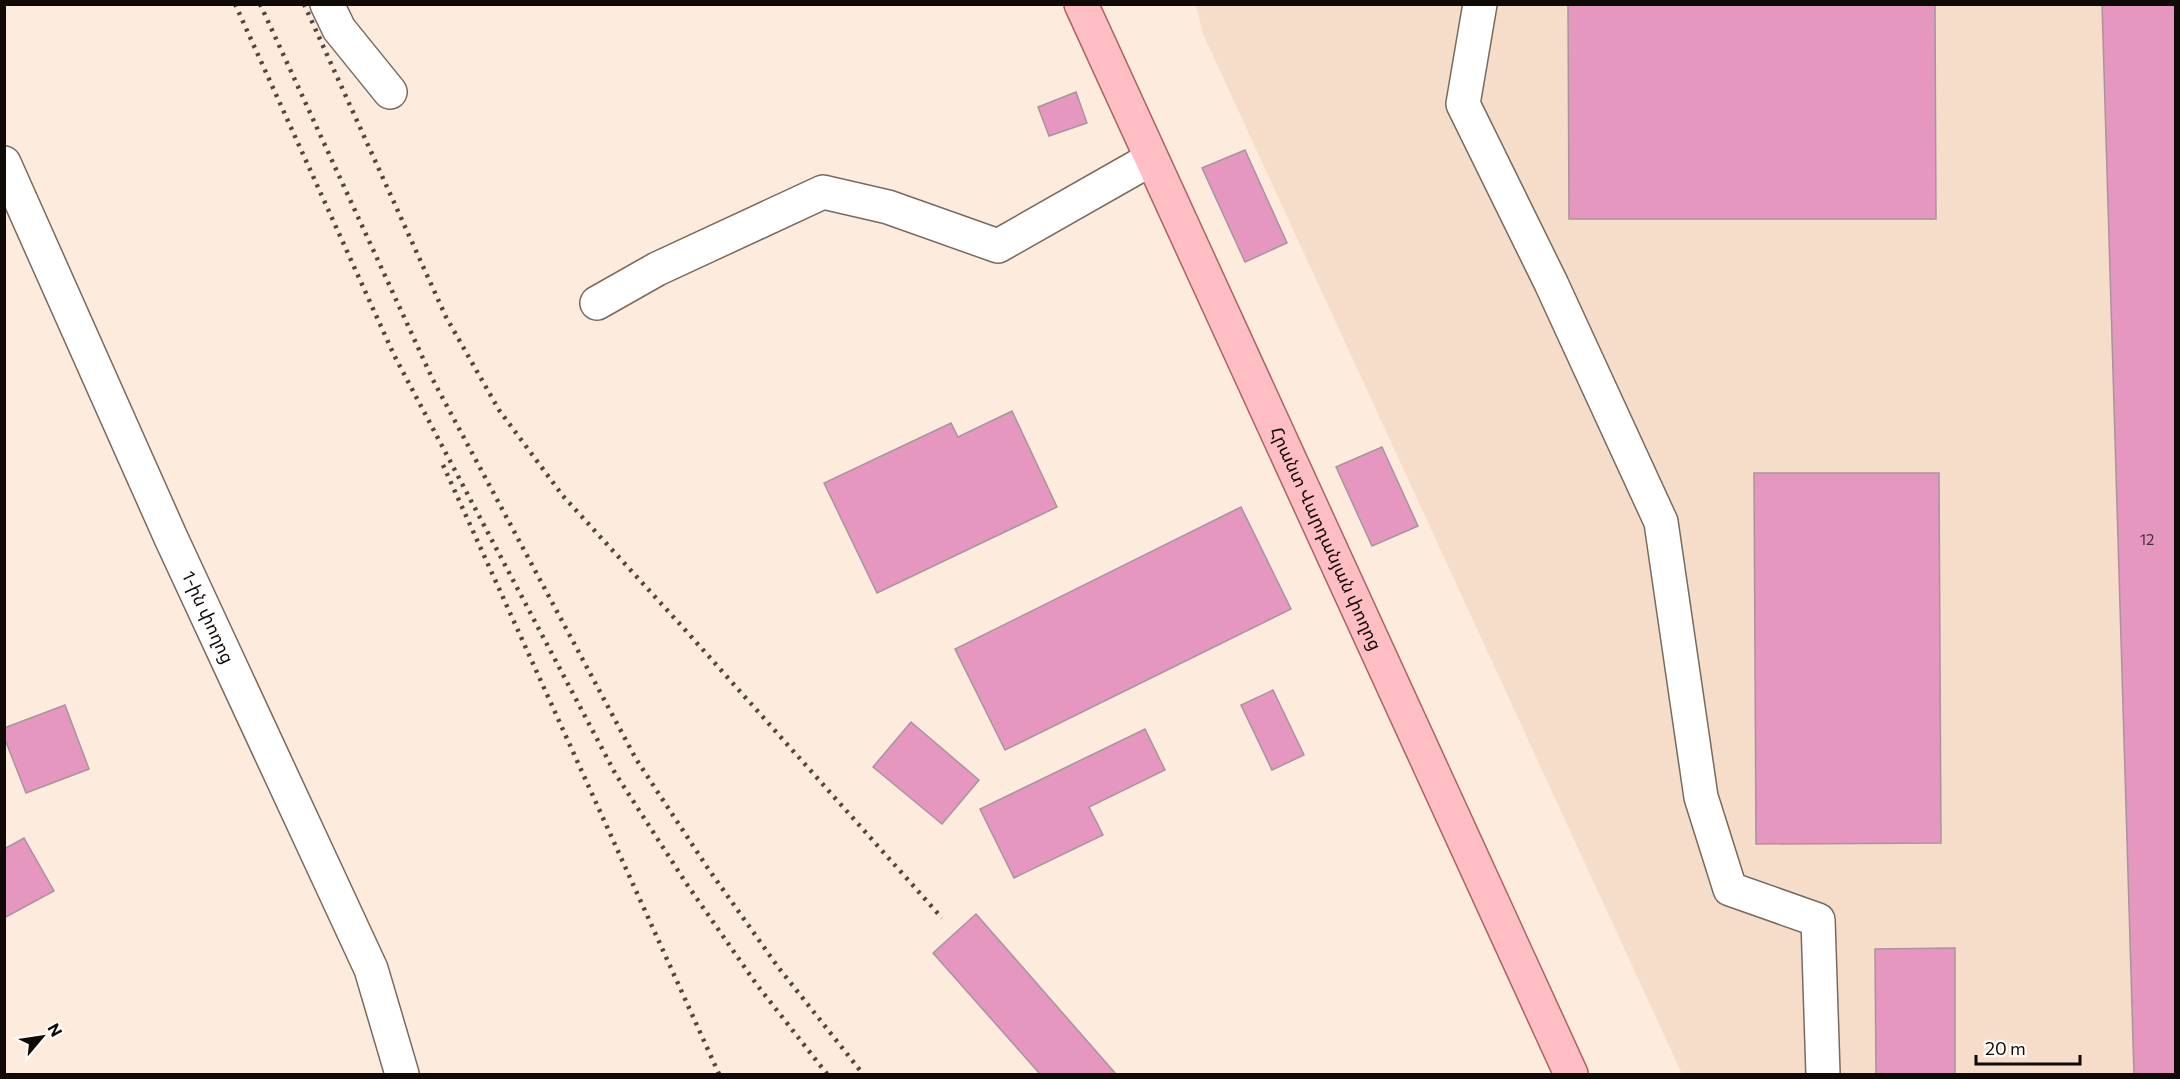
<svg xmlns="http://www.w3.org/2000/svg" width="2180" height="1079" font-family="Commissioner,'Noto Sans Armenian',sans-serif">
<rect width="100%" height="100%" fill="#fdebdd"/>
<path fill="#f5ddca" d="M 1196,5 L 2175,5 L 2175,1074 L 1682,1074 L 1203,34 Z"/>
<path fill="#e597bf" stroke="#a8949e" stroke-width="1.5" d="M 1568,4 L 1935,4 L 1936,219 L 1569,219 Z
M 2102,4 L 2176,4 L 2176,1074 L 2134,1074 Z
M 1076,92 L 1087,123 L 1049,136 L 1038,107 Z
M 1245,150 L 1287,243 L 1245,262 L 1202,168 Z
M 1012,411 L 1057,507 L 877,593 L 824,483 L 951,423 L 958,437 Z
M 1382,447 L 1418,526 L 1372,546 L 1336,467 Z
M 1754,473 L 1939,473 L 1941,843 L 1756,844 Z
M 1241,507 L 1291,609 L 1005,750 L 955,649 Z
M 1273,690 L 1304,755 L 1272,770 L 1241,705 Z
M 65,705 L 89,769 L 26,793 L 4,737 L 4,728 Z
M 911,722 L 979,780 L 942,824 L 873,767 Z
M 1145,729 L 1165,770 L 1089,807 L 1103,835 L 1014,878 L 980,809 Z
M 24,838 L 54,891 L 4,918 L 4,849 Z
M 976,914 L 1116,1074 L 1040,1074 L 933,953 Z
M 1955,948 L 1955,1074 L 1876,1074 L 1875,949 Z"/>
<g fill="none" stroke-linecap="round" stroke-linejoin="round">
<defs>
<g id="minor">
<path d="M 327,4 L 339,29 L 390,92"/>
<path d="M 1480,4 L 1463,104 L 1551,283 L 1661,522 L 1701,797 L 1730,889 L 1818,920 L 1823,1074"/>
<path id="s1" d="M 4,163 L 171,538 L 371,969 L 402,1074"/>
<path d="M 597,303 L 657,269 L 823,192 L 888,207 L 998,246 L 1151,159"/>
</g>
<g id="major">
<path id="s2" d="M 1081,4 L 1571,1074"/>
</g>
</defs>
<use href="#minor" stroke="#796a5d" stroke-width="36"/>
<use href="#major" stroke="#ab6268" stroke-width="36"/>
<use href="#minor" stroke="#fff" stroke-width="33"/>
<use href="#major" stroke="#febec4" stroke-width="33"/>
<path stroke="#514741" stroke-width="4.5" stroke-dasharray="3 6" stroke-linecap="butt" d="M 235,4 L 394,355 L 615,773 L 686,883 L 757,985 L 827,1074
M 260,4 L 433,380 L 636,759 L 707,867 L 778,967 L 863,1074
M 304,4 L 446,317 L 499,410 L 563,496 L 688,633 L 942,918
M 443,465 L 719,1074"/>
</g>
<g text-anchor="middle" stroke-width="4.5" stroke-linejoin="round" paint-order="stroke">
<g font-size="15" fill="#452d34">
<text x="2147" y="545">12</text>
</g>
<g font-size="18" fill="#100a06" stroke="#fffbf8">
<text dy="6" stroke="none"><textPath href="#s2" startOffset="588">Հրանտ Վարդանյան փողոց</textPath></text>
<text dy="6" stroke="none"><textPath href="#s1" startOffset="498">1-ին փողոց</textPath></text>
</g>
</g>
<rect width="2180" height="1079" fill="none" stroke="#100a06" stroke-width="12"/>
<g transform="translate(42 1037) rotate(61)" stroke="#fffbf8" stroke-width="4.5" paint-order="stroke">
<path d="M0-4.5L10 22L0 15L-10 22Z" fill="#100a06"/>
<text y="-9" font-size="16" font-weight="bold" text-anchor="middle" fill="#100a06">N</text>
</g>
<path d="M1976 1055v9h104v-9" fill="none" stroke="#100a06" stroke-width="3"/>
<text x="1985" y="1055" font-size="18" fill="#100a06" stroke="#fffbf8" stroke-width="4.5" paint-order="stroke">20 m</text>
</svg>
